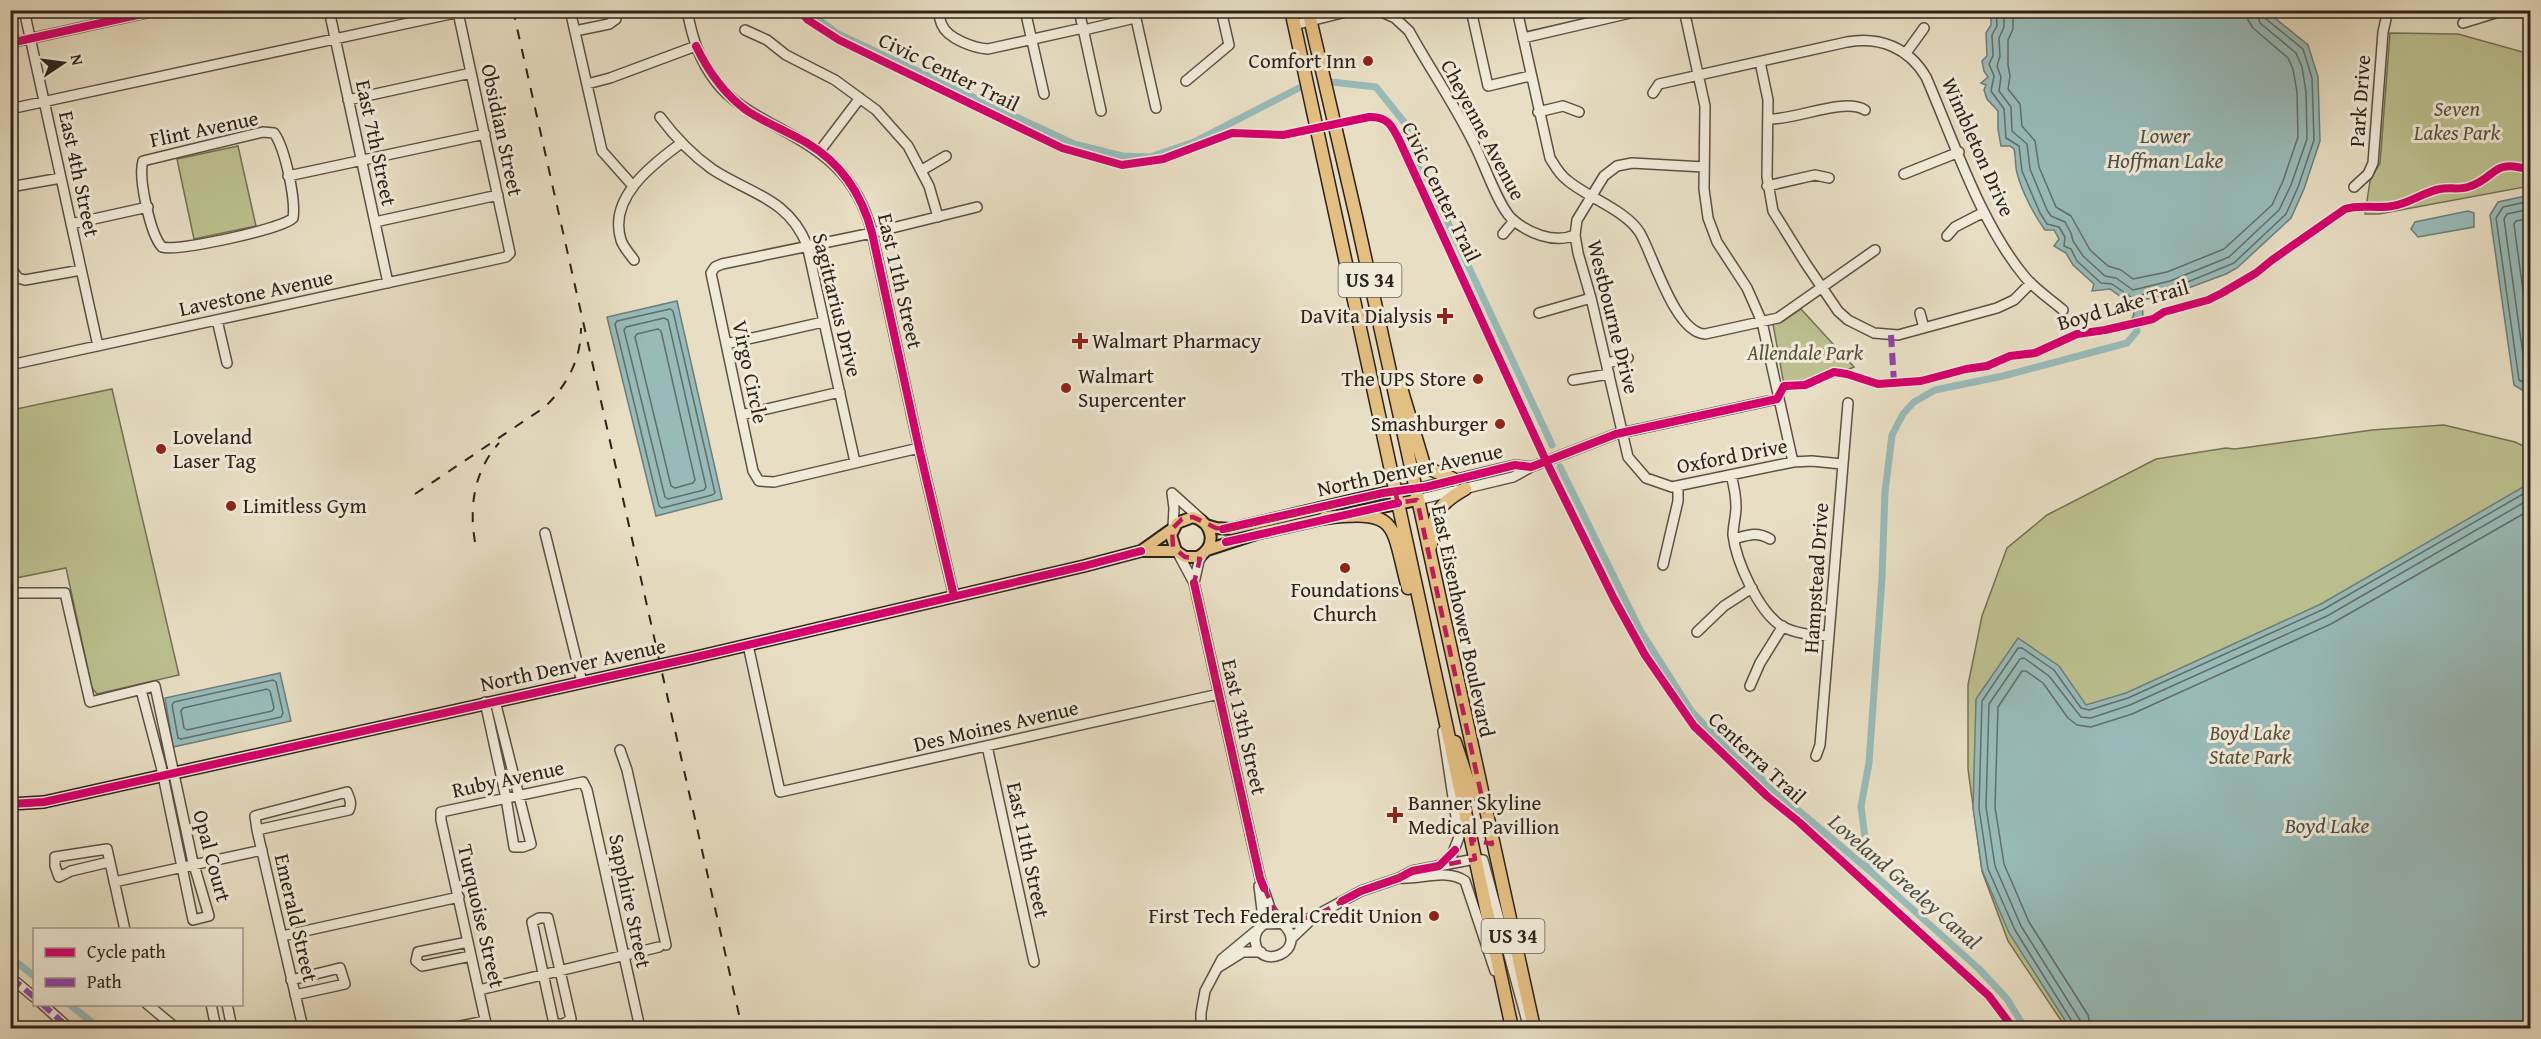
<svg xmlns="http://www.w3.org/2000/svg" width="2541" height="1039" font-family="'Gentium Book Plus',serif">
<rect width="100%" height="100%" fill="#e8dec3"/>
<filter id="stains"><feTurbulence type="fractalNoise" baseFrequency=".00333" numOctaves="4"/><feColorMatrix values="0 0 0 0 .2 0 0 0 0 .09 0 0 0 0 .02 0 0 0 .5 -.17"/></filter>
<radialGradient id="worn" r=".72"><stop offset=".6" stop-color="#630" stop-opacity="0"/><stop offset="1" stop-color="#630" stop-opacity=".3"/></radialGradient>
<path fill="#bcc08f" stroke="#747155" stroke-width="1.5" d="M 2390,33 L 2458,34 L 2530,54 L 2530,186 L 2379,214 L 2365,214 L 2370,181 L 2380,163 Z
M 238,146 L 256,226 L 194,239 L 177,159 Z
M 1801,309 L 1854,367 C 1844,372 1836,371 1826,374 C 1808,380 1804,387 1784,385 L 1773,324 L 1783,321 Z
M 112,389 L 179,675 L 97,694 L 92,688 L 66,568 L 11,579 L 11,410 Z
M 2444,425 L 2515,442 L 2530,449 L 2530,1028 L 2066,1028 L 2008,941 L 1982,871 L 1968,769 L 1968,685 L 1982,616 L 2007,548 L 2047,515 L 2156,459 L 2226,448 L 2235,449 L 2372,430 Z"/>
<path fill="#98bbb9" stroke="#6d7e7a" stroke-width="1.5" d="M 1991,11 L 2270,11 L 2270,14 L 2308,45 L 2318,77 L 2320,141 L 2304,189 L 2291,218 L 2237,268 L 2226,274 L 2175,293 L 2142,300 L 2143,317 L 2136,325 L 2131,321 L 2134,314 L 2132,305 L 2110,289 L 2092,291 L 2094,284 L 2073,265 L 2066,253 L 2054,246 L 2059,239 L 2054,230 L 2045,230 C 2034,215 2022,192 2017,173 C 2015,166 2016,157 2014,149 L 2010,146 L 2001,146 L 1998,129 L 1998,111 L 1987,99 L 1984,90 L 1986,85 L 1981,83 L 1988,77 L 1984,71 L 1982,61 L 1987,56 L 1986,33 L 1991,25 Z
M 2530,195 L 2530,391 L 2525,392 L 2514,385 L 2490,215 L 2498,202 Z
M 2468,211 L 2474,213 L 2474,227 L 2418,237 L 2411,229 L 2415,222 Z
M 677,301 L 722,499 L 656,516 L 607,317 Z
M 2530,483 L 2530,1028 L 2070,1028 L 2009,933 L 1982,870 L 1973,808 L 1976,699 L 2018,638 L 2059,666 L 2086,705 L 2126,693 L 2321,604 Z
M 280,673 L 291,721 L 173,747 L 165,698 Z"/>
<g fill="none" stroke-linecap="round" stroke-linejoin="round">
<path stroke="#626e6a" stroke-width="1.5" d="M 1996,10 L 1997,26 L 1992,35 L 1993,56 L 1989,64 L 1994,76 L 1991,91 L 2004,109 L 2006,138 L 2019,146 L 2022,171 L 2040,213 L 2047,224 L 2059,227 L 2065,237 L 2064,246 L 2071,249 L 2077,261 L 2101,283 L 2112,284 L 2134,299 L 2146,293 L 2157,292 L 2173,288 L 2234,263 L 2286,214 L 2298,187 L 2314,140 L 2312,78 L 2303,49 L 2266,19 L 2264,10
M 2004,10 L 2004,27 L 1999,38 L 2000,56 L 1997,66 L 2001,77 L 1999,91 L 2011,107 L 2012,131 L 2027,144 L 2030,169 L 2047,210 L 2051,216 L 2065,222 L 2071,233 L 2073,241 L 2083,256 L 2105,276 L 2116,278 L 2133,290 L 2170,281 L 2229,257 L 2279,210 L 2291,185 L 2307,139 L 2306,92 L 2302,67 L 2296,53 L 2260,23 L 2256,10
M 2013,10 L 2013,29 L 2008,40 L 2008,65 L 2010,76 L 2008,89 L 2020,104 L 2022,126 L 2035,141 L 2039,167 L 2056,207 L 2071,216 L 2090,250 L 2108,266 L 2121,270 L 2133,279 L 2167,272 L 2224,249 L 2272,205 L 2283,181 L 2298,137 L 2297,92 L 2293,69 L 2288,58 L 2253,28 L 2248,20 L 2247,10
M 2530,201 L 2503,207 L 2496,218 L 2519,380 L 2530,386
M 2530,209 L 2507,214 L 2504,219 L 2526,376 L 2530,378
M 2530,218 L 2516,221 L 2514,224 L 2530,343
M 670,309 L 673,311 L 715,493 L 712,495 L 662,508 L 659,506 L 615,324 L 617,321 Z
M 664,318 L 668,320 L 706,487 L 704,490 L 668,499 L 665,497 L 624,330 L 626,327 Z
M 658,329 L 661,331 L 695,480 L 693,483 L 675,488 L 671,486 L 635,337 L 637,334 Z
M 273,680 L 276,682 L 283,713 L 281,717 L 181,739 L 178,738 L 172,705 L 174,702 Z
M 267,689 L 270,691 L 274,708 L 272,711 L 187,730 L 184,728 L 181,711 L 183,708 Z
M 2074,1028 L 2073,1023 L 2015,930 L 1988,869 L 1979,808 L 1982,701 L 2018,648 L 2022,648 L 2054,670 L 2081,708 L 2089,710 L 2128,698 L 2324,609 L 2530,490
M 2082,1028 L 2080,1020 L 2021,926 L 1995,866 L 1986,807 L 1989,704 L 2020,659 L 2024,658 L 2049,676 L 2081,717 L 2091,718 L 2130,705 L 2327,616 L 2530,499
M 2091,1028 L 2088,1015 L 2029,922 L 2004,864 L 1995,807 L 1998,707 L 2022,671 L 2026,671 L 2043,683 L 2068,718 L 2077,725 L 2091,727 L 2132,714 L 2331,624 L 2530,510"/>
<path stroke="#98bbb9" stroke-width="7" d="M 806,10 L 838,34 L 1074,144 L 1122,156 L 1150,157 L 1194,142 L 1299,88
M 1331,82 L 1376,87 L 1404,122 L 1415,152 L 1552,445
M 1560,467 L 1640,630 L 1692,712 L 1734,756 L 1870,871 L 1979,969 L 2007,999 L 2025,1028
M 1869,870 L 1861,806 L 1869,763 L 1882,578 L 1885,492 L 1892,435 L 1903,414 L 1914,402 L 1935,390 L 2003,376 L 2127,343 L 2137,331 L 2136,325
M 10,957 L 34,976
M 69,1004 L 99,1028"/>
<defs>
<path id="minor" d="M 24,10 L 98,346
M 329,10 L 388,283
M 570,10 L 602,151 L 633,186
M 687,10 C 692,37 699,60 716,82 C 730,100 750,112 770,123 C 822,151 857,173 872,233 L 919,448 L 954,596
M 938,10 C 939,15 940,21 942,25 C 948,39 974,48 988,49 L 1083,28
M 1025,10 L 1044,94
M 1079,10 L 1101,111
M 1134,10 L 1156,108
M 1377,10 L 1395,18 L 1409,31 C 1430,69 1455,105 1474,144 C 1484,163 1497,203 1511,218 C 1527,233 1554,244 1575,235
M 1471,10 L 1488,86 L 1530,76
M 1517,10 L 1550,158 C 1555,166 1559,174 1567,180 C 1588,198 1626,210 1640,233 C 1653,255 1675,333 1705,334 L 1778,318 L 1875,250
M 1684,10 L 1705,106 L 1704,189 L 1708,218 L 1717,242 L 1747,288 L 1762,322 L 1793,462
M 2463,23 L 2505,10
M 1294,25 L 1354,10
M 745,30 L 767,40 L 786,55 L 835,80 L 876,110 L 908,146 L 929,186 L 938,217
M 1084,30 L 1135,18
M 575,31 L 609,24 L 616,19 L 616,10
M 1523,38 L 1643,10
M 10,43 L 160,10
M 1906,53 L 1924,28
M 1760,62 L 1768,100 L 1767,177 L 1773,211 L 1806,264 L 1838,311 L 1848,320 L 1874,333 L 1898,335 L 1997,308 L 2014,300 L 2031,283
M 1186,81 L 1229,45 L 1221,10
M 587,84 L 610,78 L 696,46
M 1653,93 L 1659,84 L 1847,42 C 1880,36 1909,48 1926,77 C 1954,141 1980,223 2025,277 C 2035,289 2050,299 2063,310
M 348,100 L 471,73
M 10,109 L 455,13 L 459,17 L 510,253 L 506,257 L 10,365
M 1538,112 L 1563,106 L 1579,112
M 660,117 C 675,137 691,154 712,169 C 750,194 788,198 807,245 L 855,462
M 1769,119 C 1796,120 1844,97 1865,110
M 263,132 L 274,133 C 285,148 296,200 293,218 C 282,229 177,252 162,247 C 150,234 138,177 143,161 Z
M 819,152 L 860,98
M 1704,167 L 1632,163 L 1617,166 L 1604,176 L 1577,220 L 1575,235 L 1578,253 L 1591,298 L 1628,457 L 1646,478 L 1672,487 L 1793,462 L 1812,461 L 1842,464
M 922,170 L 946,156
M 1904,174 L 1959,152
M 288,176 L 485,134
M 1767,186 L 1815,175 L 1829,178
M 10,187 L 61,178
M 2354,187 L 2368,174 L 2373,163 L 2383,32 L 2388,10
M 375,222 L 498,195
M 71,224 L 148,207
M 1503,234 L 1514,221
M 1947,236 L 1955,227 L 1984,212
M 634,260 C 630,254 623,247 621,240 C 608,199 650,166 680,144
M 10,267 L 18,278 L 25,280 L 81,270
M 1539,313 L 1591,298
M 1920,313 L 1924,328
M 217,320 L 227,363
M 726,344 L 823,322
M 1607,363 L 1628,358
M 1573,380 L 1609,374
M 741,415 L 840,392
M 919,448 L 774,482 L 759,481 L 753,471 L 711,273 L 715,267 L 722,264 L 872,233 L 977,207
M 1731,475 C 1734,486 1736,496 1736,507 C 1736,516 1733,526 1733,535 C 1736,561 1758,610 1780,625 C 1794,634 1813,635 1829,636
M 1415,489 L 1515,465 L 1531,467
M 1172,493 L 1202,520
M 1172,493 L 1174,508 L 1173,527
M 1417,500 L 1513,477 L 1531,467 L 1616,434 L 1777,399
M 545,533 L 582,682
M 1734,539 C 1748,535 1757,531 1770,539
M 1179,555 L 1194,583 L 1260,878 L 1270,908 L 1280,923
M 1663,565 L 1678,501 L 1678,486
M 1194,583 L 1199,561 L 1203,554
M 10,593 L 65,593 L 90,702 L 155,686 L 192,858 L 209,916 L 193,920 L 161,766 L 141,690
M 1697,632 L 1724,606 L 1752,588
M 748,645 L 780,792 L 1219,694
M 1750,686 L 1760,663 L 1783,626
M 485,702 L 506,798 L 514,847 L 523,847 L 531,844 L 495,701
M 987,746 L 1034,962
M 620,750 L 627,770 L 666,945
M 1816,756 L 1820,745 L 1848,403
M 257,830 L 349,810 C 352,804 350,799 347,792 L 255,816 L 257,830 L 303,1028
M 109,862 L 71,871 L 59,877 L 55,866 L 55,857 L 107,849 L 125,930
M 1440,865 L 1452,855 L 1459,837 L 1443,731
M 1399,878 C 1420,880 1447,868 1465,881 L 1495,971
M 114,882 L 262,850
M 1259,886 L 1262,910 L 1260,927
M 539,918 L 548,918 L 571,1019 L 563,1024 L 554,1024 L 532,922 Z
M 1283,924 C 1311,951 1257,973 1255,940 C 1255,932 1259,928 1264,924 L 1298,923 L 1315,916 L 1361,891 L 1399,878 L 1412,871 L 1475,859 L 1483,860 L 1528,1025
M 282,936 L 459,897
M 1291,939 L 1313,918
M 468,942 L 418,952 L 416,961 L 422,966 L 471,956
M 1219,967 L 1243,952 L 1261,952
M 291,980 L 340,968 L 345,984 L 295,995
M 10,984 L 16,982 L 34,997
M 479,990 L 659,947
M 42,1004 L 69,1028
M 147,1004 L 176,1028
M 211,1004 L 216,1028
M 227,1004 L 232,1028
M 451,1028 L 485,1021
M 487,1028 L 441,820 L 441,812 L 583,782 L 587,790 L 640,1028
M 1201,1028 L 1201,1013 L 1205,991 L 1222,959 L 1257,930"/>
<path id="major" d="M 1352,513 L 1417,500
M 1206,525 L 1216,528 L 1231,529 L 1383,493 L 1415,489
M 1207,550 L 1256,534 L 1331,517
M 1141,551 L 1172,529
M 10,804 L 44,802 L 692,658 L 1084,566 L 1141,551 L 1176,551 L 1185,557 L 1198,557 C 1217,547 1214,523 1193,517 L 1177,523 L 1171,535 L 1176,551"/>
<path id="highway" d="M 1291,10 L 1512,1028
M 1308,10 L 1357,221 L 1534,1028
M 1401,388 L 1424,465 C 1434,473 1445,474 1455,480
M 1325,518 C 1400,509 1391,524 1408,588
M 1431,545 C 1432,515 1438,504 1465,489
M 1455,742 L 1472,794"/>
</defs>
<use href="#minor" stroke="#5c5145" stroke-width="12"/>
<use href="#major" stroke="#2d221b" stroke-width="14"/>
<use href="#highway" stroke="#2d221b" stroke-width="15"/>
<use href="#minor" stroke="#f0ead8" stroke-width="9"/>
<use href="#major" stroke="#e4bf82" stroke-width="10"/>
<use href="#highway" stroke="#e4bf82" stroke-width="12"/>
<path stroke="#2d221b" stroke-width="2" stroke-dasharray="10 10" stroke-linecap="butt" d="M 513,10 L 742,1028
M 415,494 L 545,407 C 567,385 581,360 581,328
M 475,542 C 469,506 474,471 499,443"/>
<path stroke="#8e44ad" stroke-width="6" stroke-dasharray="12 6" stroke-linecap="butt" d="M 1891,335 L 1894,382
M 10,984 L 16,982 L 34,997
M 42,1004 L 69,1028"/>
<defs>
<path id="cycleway" d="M 799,10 L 808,20 L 839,40 L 1062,148 L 1122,165 L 1163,159 L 1232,133 L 1283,135 L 1369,117 C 1389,116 1393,128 1401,144 L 1546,461 L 1614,599 L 1645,655 L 1694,726 L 1768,797 L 1799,822 L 1989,996 L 2013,1028
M 10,43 L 160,10
M 696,46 C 708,71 723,93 746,110 C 765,123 787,131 807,143 C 841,163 862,195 872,233 L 919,448 L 954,596
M 1223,529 L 1383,493 L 1426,487 L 1515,465 L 1531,467 L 1616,434 L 1777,399 L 1784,386 L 1805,385 L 1834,372 L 1847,374 L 1878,384 L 1921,381 L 1966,369 L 1987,366 L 2010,356 L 2035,353 L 2077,334 L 2105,330 L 2153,319 L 2164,312 L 2208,300 L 2222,293 L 2256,273 L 2272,260 L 2345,209 C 2360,204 2376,209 2392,206 C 2409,204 2423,192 2440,189 C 2449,187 2458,190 2468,187 C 2498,178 2490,158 2530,170
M 1226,542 L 1398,503
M 1194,583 L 1260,878 L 1264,888
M 10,804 L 44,802 L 692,658 L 1084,566 L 1141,551
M 1342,901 L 1361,891 L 1399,878 L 1412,871 L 1439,866 L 1455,850"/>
</defs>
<use href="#cycleway" stroke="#f0ead8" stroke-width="11"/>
<use href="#cycleway" stroke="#d6006c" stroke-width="8"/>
</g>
<path fill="none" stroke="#c2185b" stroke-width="4.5" stroke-dasharray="12 8" stroke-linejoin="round" d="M 1395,491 L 1398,503 L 1417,500 L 1492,844 L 1471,839 L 1475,859 L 1412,871 L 1361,891 L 1315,916 L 1280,923 L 1260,878 L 1203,621 L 1194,583 L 1200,559 L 1185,557 L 1173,547 L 1172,529 L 1182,519 L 1193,517 L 1216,528 L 1231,529 Z"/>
<g fill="#8f2418" stroke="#f0ead8" stroke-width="2">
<circle cx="1368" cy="61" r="6"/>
<path d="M1442 307h6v6h6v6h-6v6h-6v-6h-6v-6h6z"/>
<path d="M1077 332h6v6h6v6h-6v6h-6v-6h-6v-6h6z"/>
<circle cx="1478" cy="379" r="6"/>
<circle cx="1066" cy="388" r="6"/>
<circle cx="1500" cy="424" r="6"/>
<circle cx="161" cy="449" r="6"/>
<circle cx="231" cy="506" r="6"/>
<circle cx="1345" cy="568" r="6"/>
<path d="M1392 806h6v6h6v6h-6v6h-6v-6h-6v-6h6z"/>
<circle cx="1434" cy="916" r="6"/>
</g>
<g text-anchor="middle" stroke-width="6" stroke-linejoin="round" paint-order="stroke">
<g fill="#f0ead8" stroke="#685e54" stroke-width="1.5">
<rect x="1338.5" y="263" width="63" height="34" rx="4.5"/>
<rect x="1481.5" y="919" width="63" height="34" rx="4.5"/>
</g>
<g font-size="20" font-weight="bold" fill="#2d221b">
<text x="1370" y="287">US 34</text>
<text x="1513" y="943">US 34</text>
</g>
<g font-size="21" fill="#2d221b" stroke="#f0ead8" text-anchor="end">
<text x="1356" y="68">Comfort Inn</text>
<text x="1432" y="323">DaVita Dialysis</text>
<text x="1092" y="348" text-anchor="start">Walmart Pharmacy</text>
<text x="1078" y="383" text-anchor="start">Walmart<tspan x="1078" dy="24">Supercenter</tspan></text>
<text x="1466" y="386">The UPS Store</text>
<text x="1488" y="431">Smashburger</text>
<text x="173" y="444" text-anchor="start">Loveland<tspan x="173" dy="24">Laser Tag</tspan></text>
<text x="243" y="513" text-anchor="start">Limitless Gym</text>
<text x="1345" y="597" text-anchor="middle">Foundations<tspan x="1345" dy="24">Church</tspan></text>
<text x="1408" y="810" text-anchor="start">Banner Skyline<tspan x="1408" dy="24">Medical Pavillion</tspan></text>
<text x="1422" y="923">First Tech Federal Credit Union</text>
</g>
<g font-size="21" fill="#2d221b" stroke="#f0ead8">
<text transform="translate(949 72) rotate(26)" y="7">Civic Center Trail</text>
<text transform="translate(2360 101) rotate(-86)" y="7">Park Drive</text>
<text transform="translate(204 129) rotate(-12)" y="7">Flint Avenue</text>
<text transform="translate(502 130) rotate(78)" y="7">Obsidian Street</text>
<text transform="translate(1483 130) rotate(62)" y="7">Cheyenne Avenue</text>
<text transform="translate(376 143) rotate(78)" y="7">East 7th Street</text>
<text transform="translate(1978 147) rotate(66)" y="7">Wimbleton Drive</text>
<text transform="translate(79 174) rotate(78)" y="7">East 4th Street</text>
<text transform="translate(1441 192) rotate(64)" y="7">Civic Center Trail</text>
<text transform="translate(900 281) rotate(77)" y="7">East 11th Street</text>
<text transform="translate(256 293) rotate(-12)" y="7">Lavestone Avenue</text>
<text transform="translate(837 305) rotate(76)" y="7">Sagittarius Drive</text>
<text transform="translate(2123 305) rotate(-16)" y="7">Boyd Lake Trail</text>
<text transform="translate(1613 317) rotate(76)" y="7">Westbourne Drive</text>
<text transform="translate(750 372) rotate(78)" y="7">Virgo Circle</text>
<text transform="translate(1732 456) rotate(-11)" y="7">Oxford Drive</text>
<text transform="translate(1410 470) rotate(-12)" y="7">North Denver Avenue</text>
<text transform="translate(1816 578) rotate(-86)" y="7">Hampstead Drive</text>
<text transform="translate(1463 621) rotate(78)" y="7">East Eisenhower Boulevard</text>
<text transform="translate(573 665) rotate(-12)" y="7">North Denver Avenue</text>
<text transform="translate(996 726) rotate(-13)" y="7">Des Moines Avenue</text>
<text transform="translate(1244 727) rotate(77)" y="7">East 13th Street</text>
<text transform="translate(1757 758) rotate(43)" y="7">Centerra Trail</text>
<text transform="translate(508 779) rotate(-12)" y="7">Ruby Avenue</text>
<text transform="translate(1028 850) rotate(78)" y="7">East 11th Street</text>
<text transform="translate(212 856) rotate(75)" y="7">Opal Court</text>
<text transform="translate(630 901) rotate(78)" y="7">Sapphire Street</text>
<text transform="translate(481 916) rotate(77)" y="7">Turquoise Street</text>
<text transform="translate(296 918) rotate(77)" y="7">Emerald Street</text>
</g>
<g font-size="21" font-style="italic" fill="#58513e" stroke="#f0ead8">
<text x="2457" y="116">Seven<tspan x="2457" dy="24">Lakes Park</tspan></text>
<text x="1805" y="360">Allendale Park</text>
<text x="2250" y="740">Boyd Lake<tspan x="2250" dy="24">State Park</tspan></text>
</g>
<g font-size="22" font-style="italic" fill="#4d504a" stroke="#f0ead8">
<text x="2165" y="143">Lower<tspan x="2165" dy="25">Hoffman Lake</tspan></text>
<text x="2327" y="833">Boyd Lake</text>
<text transform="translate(1905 881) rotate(41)" y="8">Loveland Greeley Canal</text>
</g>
</g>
<rect width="2541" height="1039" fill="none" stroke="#e8dec3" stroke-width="36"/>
<rect x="12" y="12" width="2517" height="1015" fill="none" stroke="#2d221b" stroke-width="3"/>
<rect x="18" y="18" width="2505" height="1003" fill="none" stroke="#2d221b" stroke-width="1.5"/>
<rect x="33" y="928" width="210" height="78" fill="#f0ead8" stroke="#a29a8c" stroke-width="1.5"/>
<rect x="45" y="948" width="30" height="9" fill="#d6006c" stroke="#a29a8c" stroke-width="1.5"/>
<text x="87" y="958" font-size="18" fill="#2d221b">Cycle path</text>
<rect x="45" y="978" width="30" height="9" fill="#8e44ad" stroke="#a29a8c" stroke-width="1.5"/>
<text x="87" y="988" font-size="18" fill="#2d221b">Path</text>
<g transform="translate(63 63) rotate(77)" stroke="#f0ead8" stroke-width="4.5" paint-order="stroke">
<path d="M0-4.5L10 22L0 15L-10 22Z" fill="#2d221b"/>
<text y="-9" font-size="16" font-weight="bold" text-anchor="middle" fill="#2d221b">N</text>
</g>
<rect width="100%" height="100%" filter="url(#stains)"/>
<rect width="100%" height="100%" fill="url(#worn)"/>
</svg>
